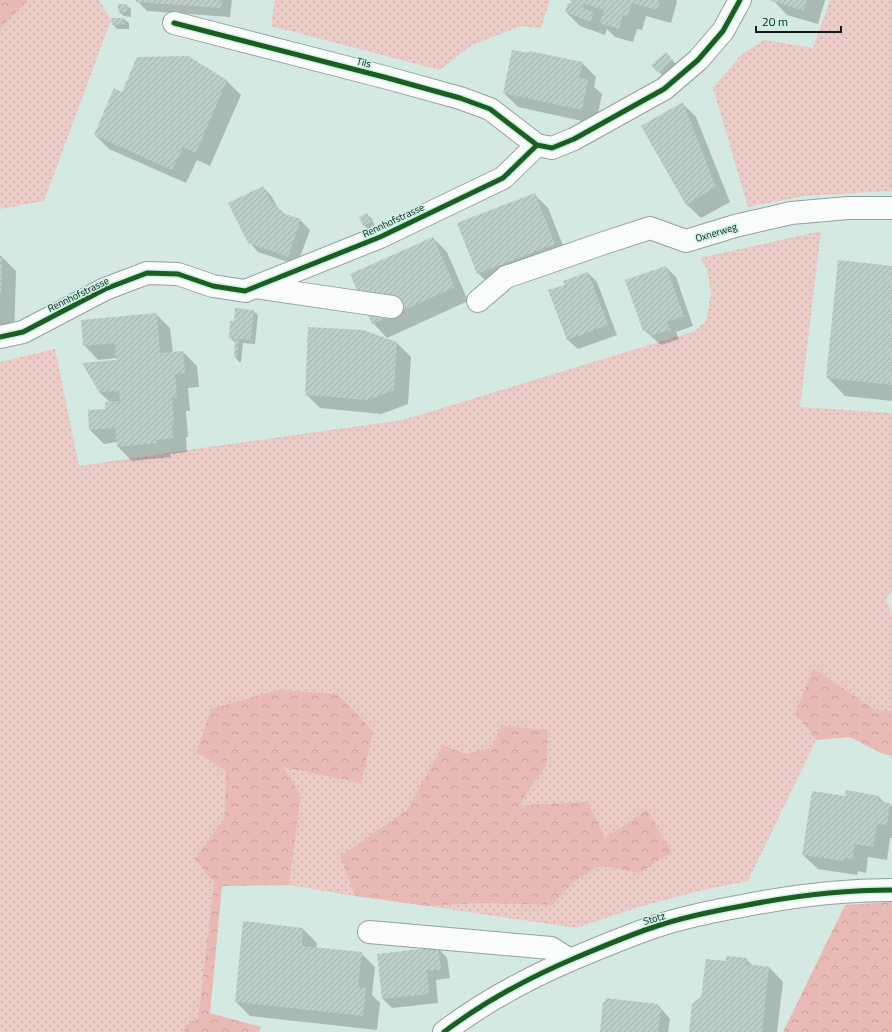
<svg xmlns="http://www.w3.org/2000/svg" width="892" height="1032" font-family="'Titillium Web',sans-serif">
<defs>
<pattern id="grass-dots" width="8" height="8" patternUnits="userSpaceOnUse"><rect width="8" height="8" fill="#eacbc6"/><path d="M2 2h.1M6 6h.1" fill="none" stroke="#c8aea9" stroke-width="1.8" stroke-linecap="round"/></pattern>
<pattern id="forest-crowns" width="20" height="18" patternUnits="userSpaceOnUse"><rect width="20" height="18" fill="#e8b9b5"/><path d="M2 6a3 3 0 1 1 6 0M12 15a3 3 0 1 1 6 0" fill="none" stroke="#c69e9b"/></pattern>
<pattern id="building-hatch" width="6" height="6" patternUnits="userSpaceOnUse"><rect width="6" height="6" fill="#bdcec8"/><path d="M-1 1l2-2M0 6l6-6M5 7l2-2" fill="none" stroke="#a1b0ab"/></pattern>
</defs>
<rect width="100%" height="100%" fill="#d4e9e2"/>
<path fill="url(#grass-dots)" d="M 28,0 L 99,0 L 111,20 L 44,201 L 0,209 L 0,29 Z
M 275,0 L 550,0 L 541,28 L 521,26 L 472,45 L 440,70 L 271,26 Z
M 830,0 L 892,0 L 892,191 L 804,196 L 748,207 L 713,88 L 742,54 L 764,40 L 813,48 Z
M 821,231 L 800,407 L 892,413 L 892,591 L 886,599 L 892,615 L 892,711 L 877,711 L 813,668 L 795,713 L 816,740 L 748,881 L 699,891 L 639,907 L 576,928 L 427,906 L 481,903 L 552,905 L 577,879 L 601,866 L 639,873 L 605,839 L 588,802 L 519,805 L 547,764 L 491,748 L 465,754 L 443,746 L 407,810 L 340,856 L 355,896 L 289,885 L 301,795 L 282,767 L 372,731 L 226,771 L 224,819 L 194,859 L 214,882 L 198,1018 L 187,1025 L 183,1032 L 0,1032 L 0,362 L 55,349 L 79,466 L 194,449 L 403,420 L 695,331 L 706,321 L 711,293 L 707,269 L 700,258 Z"/>
<path fill="url(#forest-crowns)" d="M 0,0 L 28,0 L 0,29 Z
M 813,668 L 877,711 L 892,711 L 892,756 L 881,753 L 850,737 L 816,740 L 795,713 Z
M 278,690 L 337,694 L 373,731 L 361,783 L 283,767 L 301,795 L 289,885 L 222,886 L 210,1013 L 261,1027 L 259,1032 L 183,1032 L 187,1025 L 198,1018 L 214,882 L 194,859 L 224,819 L 226,771 L 197,752 L 211,709 Z
M 502,726 L 548,730 L 547,764 L 519,805 L 588,802 L 605,838 L 647,810 L 672,852 L 639,873 L 601,866 L 577,879 L 552,905 L 481,903 L 427,906 L 355,896 L 340,856 L 407,810 L 443,745 L 465,754 L 491,748 Z
M 892,902 L 892,1032 L 783,1032 L 845,905 Z"/>
<path fill="#0003" d="M 137,0 L 232,0 L 230,17 L 147,11 L 137,1 Z
M 570,0 L 676,0 L 677,2 L 671,23 L 646,16 L 642,30 L 637,29 L 633,42 L 615,37 L 607,29 L 605,35 L 580,26 L 566,12 L 572,2 Z
M 773,0 L 825,0 L 818,24 L 787,15 Z
M 126,5 L 131,9 L 131,17 L 124,16 L 119,12 Z
M 124,19 L 129,23 L 129,29 L 117,29 L 113,24 Z
M 666,54 L 677,65 L 664,77 L 653,65 Z
M 188,57 L 227,81 L 241,95 L 210,166 L 197,160 L 186,183 L 109,149 L 95,135 L 122,94 Z
M 582,63 L 596,77 L 594,87 L 602,94 L 596,124 L 518,107 L 504,93 Z
M 682,103 L 696,117 L 730,202 L 701,218 L 686,204 Z
M 263,187 L 272,197 L 279,210 L 284,215 L 300,220 L 310,230 L 297,265 L 258,252 L 249,242 Z
M 534,194 L 548,208 L 568,258 L 492,287 L 478,273 Z
M 367,214 L 372,219 L 375,227 L 369,230 L 364,225 Z
M 433,238 L 447,252 L 468,301 L 387,338 L 373,323 Z
M 0,257 L 2,257 L 16,271 L 14,342 L 0,342 Z
M 666,267 L 676,277 L 693,326 L 676,332 L 679,339 L 661,345 L 644,330 Z
M 892,267 L 892,401 L 845,396 L 827,377 Z
M 588,273 L 597,282 L 617,335 L 578,349 L 568,340 L 550,291 L 566,285 Z
M 253,311 L 258,315 L 255,344 L 243,343 L 241,362 L 239,362 L 235,357 L 236,343 L 230,338 L 235,322 Z
M 156,314 L 170,328 L 173,353 L 183,352 L 197,366 L 199,387 L 188,388 L 190,411 L 186,411 L 188,437 L 186,437 L 187,452 L 170,454 L 171,457 L 132,461 L 118,447 L 117,442 L 104,444 L 90,430 L 111,403 L 99,392 L 117,361 L 117,358 L 98,360 L 84,345 Z
M 397,343 L 411,357 L 408,404 L 381,414 L 320,408 L 306,394 Z
M 846,797 L 879,797 L 886,804 L 890,804 L 892,806 L 892,838 L 890,838 L 887,860 L 868,857 L 866,873 L 858,871 L 857,875 L 818,869 L 803,855 Z
M 303,929 L 317,943 L 316,949 L 361,953 L 375,967 L 372,995 L 380,1003 L 377,1030 L 250,1016 L 236,1002 Z
M 438,948 L 447,958 L 450,978 L 436,980 L 438,1003 L 392,1008 L 383,999 Z
M 746,959 L 753,966 L 769,967 L 783,982 L 777,1032 L 690,1032 L 702,998 L 727,962 Z
M 658,1005 L 670,1019 L 668,1032 L 601,1032 Z"/>
<path fill="url(#building-hatch)" d="M 136,0 L 222,0 L 221,8 L 136,2 Z
M 572,0 L 660,0 L 657,10 L 632,3 L 628,16 L 623,15 L 619,29 L 600,23 L 604,10 L 584,4 L 583,8 L 594,12 L 591,22 L 565,12 L 568,3 L 571,3 Z
M 769,0 L 807,0 L 804,11 Z
M 118,4 L 127,4 L 127,12 L 118,12 Z
M 111,18 L 124,18 L 125,24 L 112,25 Z
M 512,50 L 529,53 L 529,51 L 583,62 L 579,78 L 588,79 L 582,110 L 503,93 Z
M 666,52 L 673,60 L 658,73 L 651,65 Z
M 188,56 L 227,80 L 196,153 L 183,147 L 172,170 L 94,135 L 114,88 L 122,92 L 137,57 Z
M 683,102 L 716,187 L 686,205 L 641,126 Z
M 263,186 L 271,201 L 285,214 L 301,219 L 288,257 L 248,243 L 228,203 Z
M 535,193 L 555,244 L 477,274 L 457,223 Z
M 367,213 L 371,222 L 363,226 L 359,217 Z
M 433,237 L 455,287 L 372,324 L 350,274 Z
M 0,256 L 2,256 L 1,294 L 0,294 Z
M 838,260 L 892,266 L 892,385 L 826,378 Z
M 666,266 L 684,316 L 667,322 L 670,330 L 650,336 L 648,330 L 643,331 L 625,280 Z
M 588,272 L 608,325 L 567,340 L 548,290 L 565,285 L 563,281 Z
M 235,308 L 254,310 L 251,340 L 239,339 L 237,358 L 234,357 L 235,339 L 229,338 L 230,321 L 234,321 Z
M 157,313 L 160,353 L 183,351 L 185,373 L 175,374 L 177,397 L 172,398 L 174,423 L 172,423 L 173,438 L 156,440 L 157,443 L 117,447 L 115,428 L 89,430 L 88,410 L 105,409 L 105,402 L 120,401 L 119,391 L 99,392 L 82,363 L 116,360 L 115,343 L 83,346 L 81,320 Z
M 308,327 L 363,330 L 397,342 L 394,390 L 367,400 L 305,395 Z
M 846,790 L 879,796 L 878,801 L 890,803 L 887,825 L 877,824 L 873,847 L 855,844 L 852,859 L 844,858 L 843,861 L 802,855 L 812,791 L 845,796 Z
M 243,921 L 303,928 L 302,946 L 362,952 L 358,987 L 366,988 L 363,1016 L 235,1002 Z
M 438,947 L 441,969 L 427,971 L 429,994 L 382,999 L 377,954 Z
M 726,956 L 747,958 L 746,964 L 769,967 L 762,1032 L 689,1032 L 692,1004 L 701,997 L 706,959 L 726,961 Z
M 605,998 L 658,1004 L 658,1008 L 661,1008 L 658,1032 L 600,1032 L 603,1002 L 605,1002 Z"/>
<g fill="none" stroke-linecap="round" stroke-linejoin="round">
<defs>
<path id="minor" d="M 174,23 L 384,77 L 460,98 L 490,109 L 537,145
M 255,287 L 392,307
M 478,301 L 506,277 L 601,244 L 650,228 L 686,241 L 735,226 L 791,213 L 848,208 L 892,208
M 0,337 L 23,332 L 105,289 L 147,273 L 178,274 L 213,286 L 245,291 L 380,237 L 503,178 L 537,145 L 552,148 L 574,139 L 664,89 L 698,60 L 723,31 L 740,0
M 369,932 L 551,948 L 570,960
M 444,1032 C 485,1001 528,978 575,958 C 602,947 629,935 657,926 C 684,917 714,911 742,906 C 792,896 841,890 892,890"/>
</defs>
<use href="#minor" stroke="#93a29d" stroke-width="24"/>
<use href="#minor" stroke="#f9fcfb" stroke-width="22"/>
<defs>
<path id="cycleway" d="M 174,23 L 384,77 L 460,98 L 490,109 L 537,145
M 0,337 L 23,332 L 105,289 L 147,273 L 178,274 L 213,286 L 245,291 L 380,237 L 503,178 L 537,145 L 552,148 L 574,139 L 664,89 L 698,60 L 723,31 L 740,0
M 444,1032 C 485,1001 528,978 575,958 C 602,947 629,935 657,926 C 684,917 714,911 742,906 C 792,896 841,890 892,890"/>
</defs>
<use href="#cycleway" stroke="#ccf1e5" stroke-width="8"/>
<use href="#cycleway" stroke="#1b5e20" stroke-width="5"/>
</g>
<g text-anchor="middle" stroke-width="3.5" stroke-linejoin="round" paint-order="stroke">
<g font-size="10" fill="#0c1915" stroke="#ccf1e5">
<text transform="translate(364 62) rotate(14)" y="4">Tils</text>
<text transform="translate(393 220) rotate(-25)" y="4">Rennhofstrasse</text>
<text transform="translate(716 232) rotate(-17)" y="4">Oxnerweg</text>
<text transform="translate(78 294) rotate(-26)" y="4">Rennhofstrasse</text>
<text transform="translate(654 918) rotate(-17)" y="4">Stotz</text>
</g>
</g>
<path d="M756 26v6h85v-6" fill="none" stroke="#0c1915" stroke-width="2"/>
<text x="762" y="26" font-size="12" fill="#0c1915" stroke="#ccf1e5" stroke-width="3" paint-order="stroke">20 m</text>
</svg>
